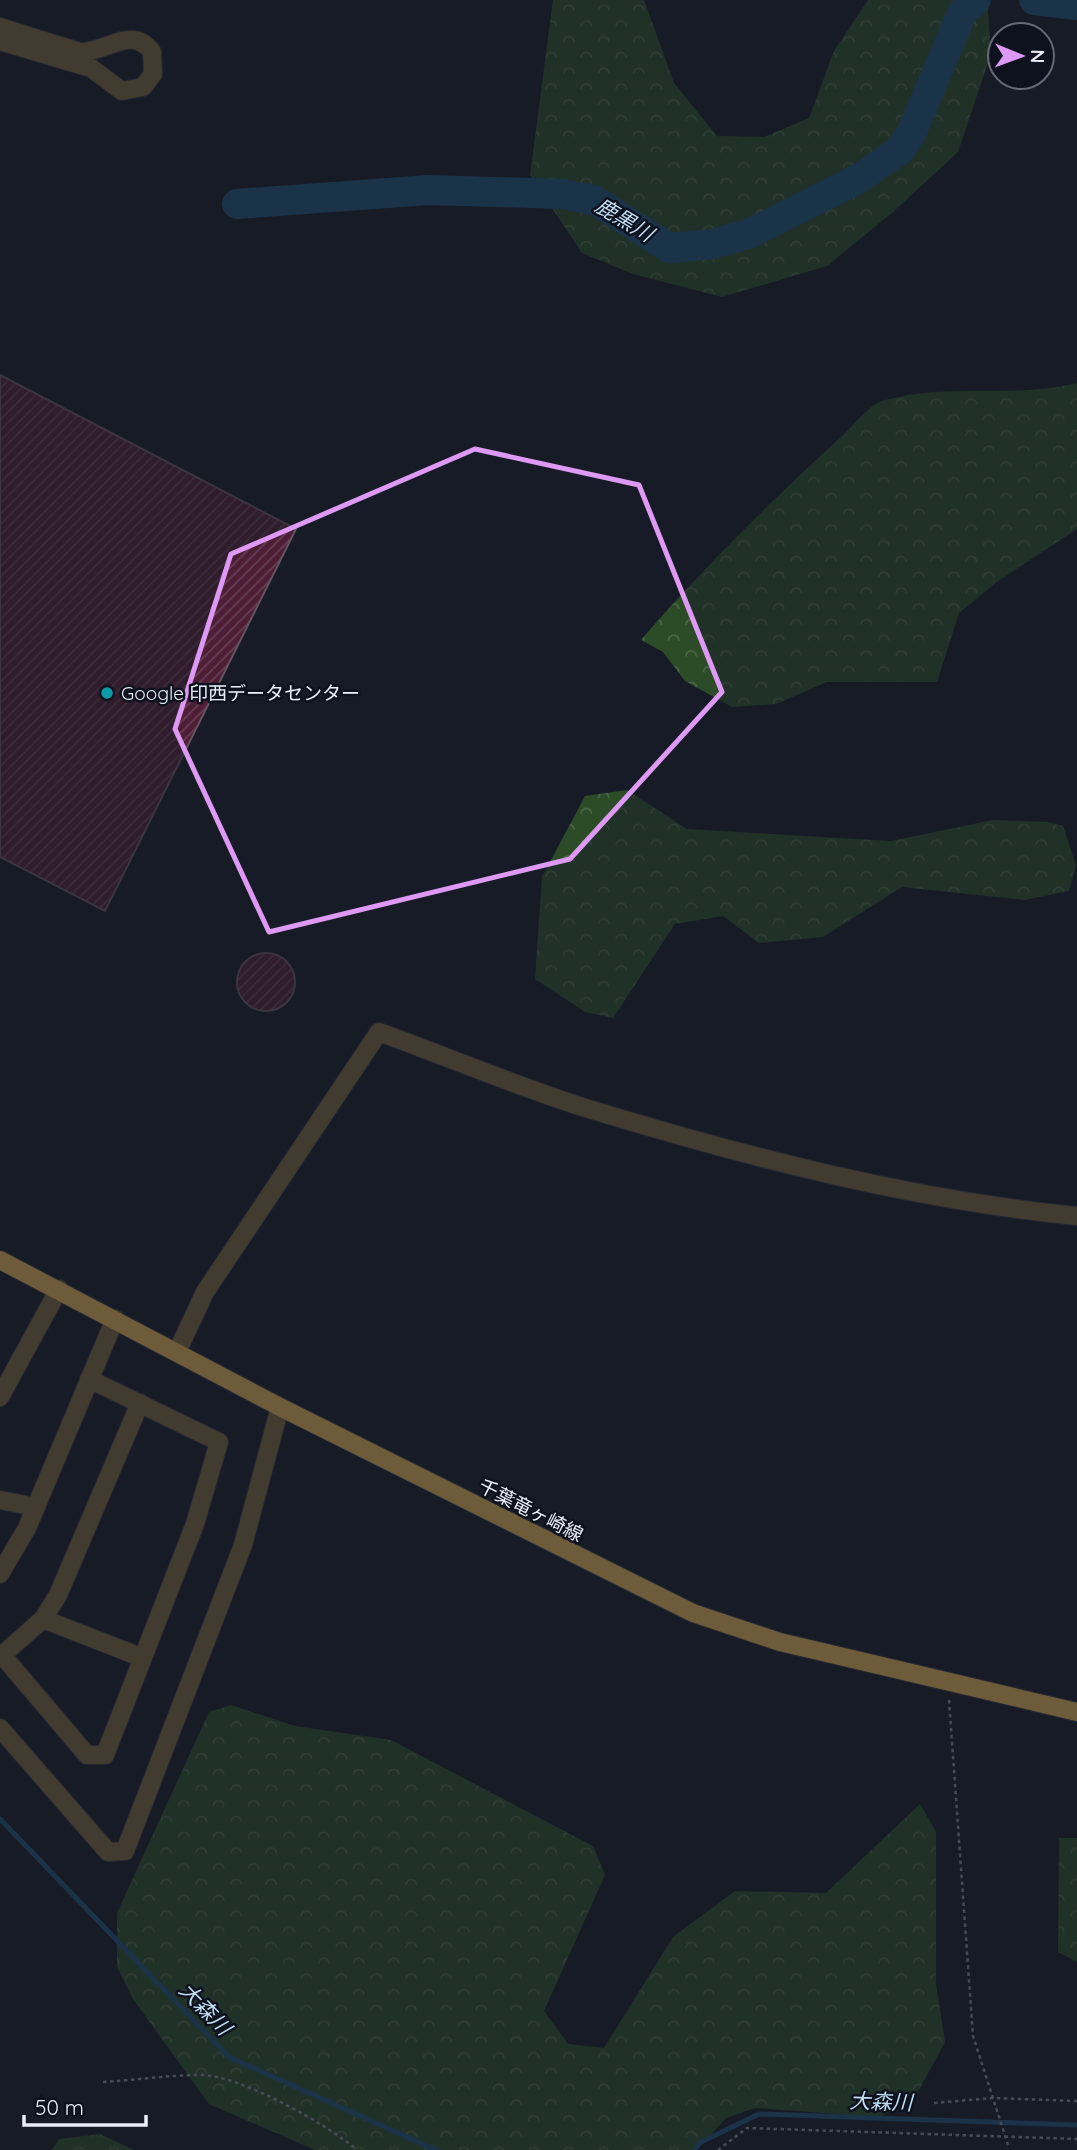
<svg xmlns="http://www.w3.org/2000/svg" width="1077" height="2150" font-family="Quicksand,'Noto Sans JP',sans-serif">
<defs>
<pattern id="forest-crowns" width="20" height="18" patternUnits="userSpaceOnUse" patternTransform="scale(1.75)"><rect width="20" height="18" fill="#2c4c28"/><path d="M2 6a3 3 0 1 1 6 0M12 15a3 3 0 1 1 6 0" fill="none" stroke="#4b6648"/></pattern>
<pattern id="building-hatch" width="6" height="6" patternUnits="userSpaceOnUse" patternTransform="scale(1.75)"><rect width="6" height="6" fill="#4d1e36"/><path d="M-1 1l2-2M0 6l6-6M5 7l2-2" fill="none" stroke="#673f54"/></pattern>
</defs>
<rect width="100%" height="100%" fill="#171b27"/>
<path fill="url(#forest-crowns)" d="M 553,0 L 644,0 L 674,83 L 717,136 L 764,137 L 809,118 L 834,51 L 868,0 L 987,0 L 991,54 L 958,152 L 893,212 L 827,266 L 722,297 L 633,274 L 582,253 L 530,175 Z
M 1077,383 L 1077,529 L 998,581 L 959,613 L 937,682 L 827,682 L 776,704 L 732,707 L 685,681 L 663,652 L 641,640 C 703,568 772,500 842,436 C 853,426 869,405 882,401 C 946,382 1014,399 1077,383 Z
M 627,790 L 687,829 L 891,841 L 993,820 L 1048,822 L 1063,826 L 1076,865 L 1069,891 L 1025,900 L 902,887 L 823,937 L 759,943 L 723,916 L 675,924 L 613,1018 L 585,1012 L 535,979 L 542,877 L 585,796 Z
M 231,1705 L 295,1726 L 391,1740 L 593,1846 L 605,1875 L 544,2011 L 568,2044 L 604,2048 L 673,1937 L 735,1891 L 826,1893 L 920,1804 L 936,1832 L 936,1984 L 945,2042 L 912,2103 L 878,2117 L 755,2108 L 726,2118 L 697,2150 L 315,2150 L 209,2104 L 133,1999 L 117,1967 L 117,1913 L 209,1712 Z
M 1059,1838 L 1077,1838 L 1077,1962 L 1058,1952 Z
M 100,2134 L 134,2150 L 52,2150 L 59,2139 Z"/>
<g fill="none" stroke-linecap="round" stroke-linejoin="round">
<path stroke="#205073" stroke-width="5" d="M 0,1819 L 229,2057 L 436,2150
M 695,2150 L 699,2143 L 759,2114 L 1077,2125"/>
<path stroke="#205073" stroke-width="30" d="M 1034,0 L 1077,5
M 237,204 L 429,190 L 563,194 L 596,201 L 669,248 L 713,244 L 751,233 L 858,179 L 900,150 L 911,134 L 962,13 L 976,0"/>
</g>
<path fill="url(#building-hatch)" stroke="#65545c" stroke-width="2" d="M 0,375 L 296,529 L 105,911 L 0,857 Z
M237 982a29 29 0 1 1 58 0a29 29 0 1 1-58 0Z"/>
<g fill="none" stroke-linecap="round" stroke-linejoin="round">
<defs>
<path id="minor" d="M 177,1352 L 205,1292 L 379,1032 C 448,1057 518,1087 589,1109 C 747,1157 912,1200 1077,1216
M 0,1397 L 59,1289
M 0,1500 L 36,1507
M 43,1619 L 143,1658
M 2,1655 L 87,1755 L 105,1755 L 195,1524 L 219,1442 L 89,1379
M 0,1657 L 43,1619 L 58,1595 L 140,1403
M 0,1728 L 108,1852 L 125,1851 L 243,1545 L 280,1407"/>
<path id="tertiary" d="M 0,27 L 80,52 C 106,53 132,24 152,52 L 153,74 L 143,87 L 122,91 L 91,68 L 0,41
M 0,1574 L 27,1528 L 115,1319"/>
<path id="primary" d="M 0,1260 L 280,1407 L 693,1613 L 780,1642 L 1077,1712"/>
</defs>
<use href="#minor" stroke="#353944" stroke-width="20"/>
<use href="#tertiary" stroke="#353944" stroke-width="20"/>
<use href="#primary" stroke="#353944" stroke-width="20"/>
<path stroke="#838691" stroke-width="2.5" stroke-dasharray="3.5 3.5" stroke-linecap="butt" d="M 949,1700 L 973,2036 L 1009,2148
M 103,2082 C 136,2080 169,2075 202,2075 C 241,2076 327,2124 357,2150
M 934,2103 L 993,2098 L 1077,2101
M 718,2150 L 747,2128 L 1077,2139"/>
<use href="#minor" stroke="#77623a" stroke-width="18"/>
<use href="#tertiary" stroke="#77623a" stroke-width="18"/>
<use href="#primary" stroke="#d4a851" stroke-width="18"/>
</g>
<path d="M0 0H1077V2150H0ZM 475,449 L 639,485 L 722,692 L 570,859 L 269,932 L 175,729 L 231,554 Z" fill="#171b27" fill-opacity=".55" fill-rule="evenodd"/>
<path fill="none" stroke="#dd99f3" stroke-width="5" stroke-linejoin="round" d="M 475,449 L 639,485 L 722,692 L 570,859 L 269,932 L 175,729 L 231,554 Z"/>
<circle fill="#0f9aa8" stroke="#0e121e" stroke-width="2.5" cx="107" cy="693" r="7"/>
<g text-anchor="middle" stroke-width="5" stroke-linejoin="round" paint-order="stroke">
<g font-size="19" fill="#ebeef7" stroke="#0e121e" text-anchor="start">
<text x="121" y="700">Google 印西データセンター</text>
</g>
<g font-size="19" fill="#ebeef7" stroke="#0e121e">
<text transform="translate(531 1510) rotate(27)" y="7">千葉竜ヶ崎線</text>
</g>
<g font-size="21" font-style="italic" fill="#c1ddf4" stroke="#0e121e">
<text transform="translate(624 220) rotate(31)" y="7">鹿黒川</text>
<text transform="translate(205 2009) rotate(46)" y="7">大森川</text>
<text transform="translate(881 2102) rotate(2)" y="7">大森川</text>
</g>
</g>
<g transform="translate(1021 56) rotate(91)"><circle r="33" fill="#0e121e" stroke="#666a75" stroke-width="2"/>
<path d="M0-5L12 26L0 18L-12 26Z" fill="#dd99f3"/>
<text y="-10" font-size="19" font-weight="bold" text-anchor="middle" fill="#ebeef7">N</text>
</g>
<path d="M24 2115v10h122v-10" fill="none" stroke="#ebeef7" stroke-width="3.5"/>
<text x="35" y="2115" font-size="21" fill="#ebeef7" stroke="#0e121e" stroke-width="5" paint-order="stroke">50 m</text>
</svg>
